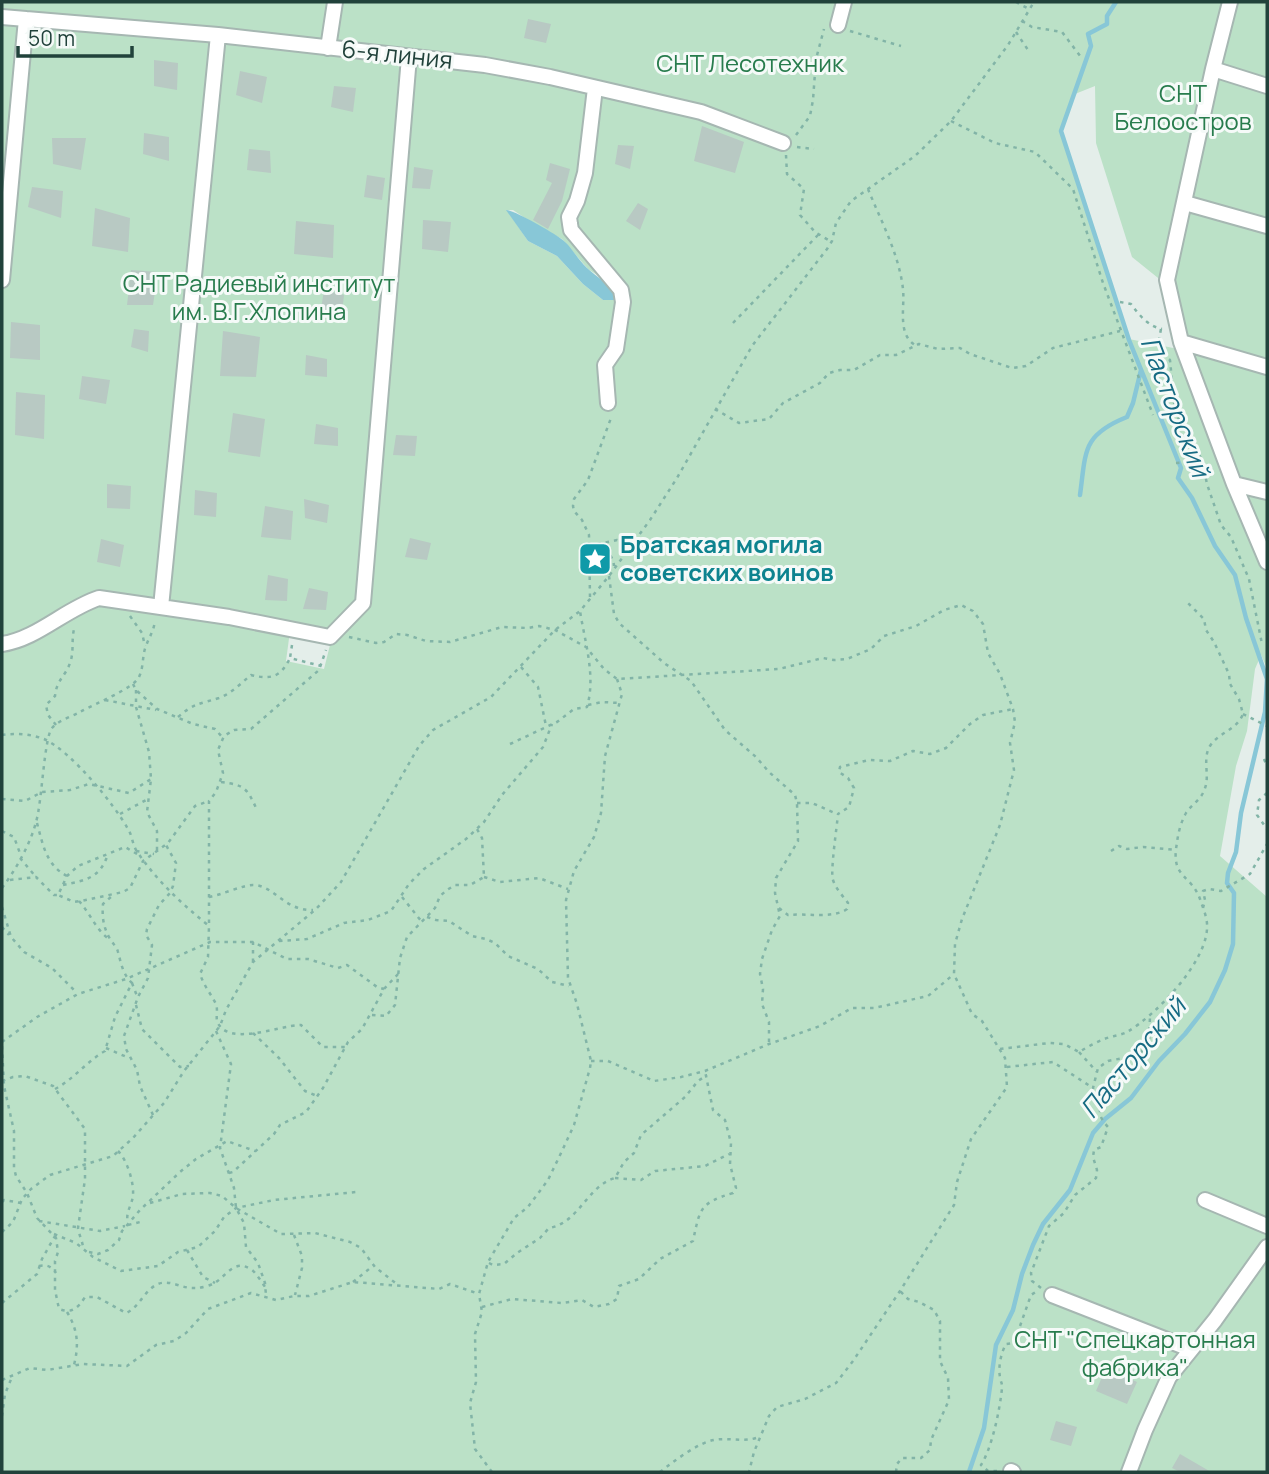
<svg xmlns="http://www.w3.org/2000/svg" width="1269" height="1474" font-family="Manrope,sans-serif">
<rect width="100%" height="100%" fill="#e4eeea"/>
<path fill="#bbe1c7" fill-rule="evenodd" d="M 2,2 L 1267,2 L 1267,668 L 1261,655 L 1255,669 L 1247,731 L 1236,766 L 1220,856 L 1267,897 L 1267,1472 L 2,1472 ZM 1095,86 L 1096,143 L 1132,257 L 1168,286 L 1183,350 L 1129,339 L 1061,131 L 1075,94 ZM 507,210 L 513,210 L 537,226 L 562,239 L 588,269 L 605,280 L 609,300 L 603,300 L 583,284 L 557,256 L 528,241 ZM 290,631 L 332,637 L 324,669 L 286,661 Z"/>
<path fill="#88c7d7" d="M 506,210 C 514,210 552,232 560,238 C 571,245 577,259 587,268 C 597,277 606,282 616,293 L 615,300 L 603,300 L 583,284 L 557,256 L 528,241 Z"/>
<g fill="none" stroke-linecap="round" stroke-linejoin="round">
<path stroke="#88c7d7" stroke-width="4.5" d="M 1080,495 C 1086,451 1082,435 1127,417 L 1133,403 L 1141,370
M 969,1472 L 984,1428 L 996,1345 L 1013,1310 L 1022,1274 L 1033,1245 L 1043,1224 L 1070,1190 L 1093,1133 L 1105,1119 L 1131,1098 L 1159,1061 L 1185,1034 L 1210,1002 L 1225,970 L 1233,944 L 1234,893 L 1227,883 L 1228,873 L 1236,852 L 1241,813 L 1265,712 L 1267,679 L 1246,618 L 1235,575 L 1215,546 L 1192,498 L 1178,478 L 1181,468 L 1129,340 L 1061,131 L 1091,46 L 1088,34 L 1107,24 L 1107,16 L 1116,2"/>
</g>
<path fill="#b8c9c3" d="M 528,19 L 551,24 L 546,43 L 524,38 Z
M 154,60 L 178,63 L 177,90 L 154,86 Z
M 240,71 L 267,77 L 262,103 L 236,95 Z
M 334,86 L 356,88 L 353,112 L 331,107 Z
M 702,126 L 744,142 L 735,173 L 694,161 Z
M 144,133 L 169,137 L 169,161 L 143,154 Z
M 52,138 L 86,138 L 81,170 L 53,164 Z
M 618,145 L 634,146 L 630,169 L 615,164 Z
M 249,149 L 270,151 L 271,173 L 247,170 Z
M 550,163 L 570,169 L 562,201 L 548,229 L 533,220 L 552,183 L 546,180 Z
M 414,167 L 433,170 L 430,189 L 412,188 Z
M 367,175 L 385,178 L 382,200 L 364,197 Z
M 32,187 L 63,191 L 61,218 L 28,207 Z
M 638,203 L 648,209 L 640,230 L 626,221 Z
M 95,208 L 130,218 L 128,252 L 92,246 Z
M 423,220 L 451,222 L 448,252 L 422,249 Z
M 296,221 L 334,225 L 333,258 L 294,254 Z
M 131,270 L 158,272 L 153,305 L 127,305 Z
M 324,290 L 344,295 L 342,313 L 321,309 Z
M 11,322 L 40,325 L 40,360 L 10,358 Z
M 134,329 L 149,331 L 148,352 L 131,347 Z
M 223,331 L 260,337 L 256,377 L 220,376 Z
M 306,355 L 327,359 L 327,377 L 305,375 Z
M 82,376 L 110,380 L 106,404 L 79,399 Z
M 16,392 L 45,395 L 44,439 L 15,435 Z
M 233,413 L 265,419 L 260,457 L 228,452 Z
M 316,424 L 338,428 L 338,446 L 314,444 Z
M 396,435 L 417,436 L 415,456 L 393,455 Z
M 107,484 L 131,486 L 130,509 L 107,508 Z
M 195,490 L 217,493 L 216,517 L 194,515 Z
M 304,499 L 329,505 L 327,523 L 305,518 Z
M 265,506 L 293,511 L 291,540 L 261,537 Z
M 410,538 L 431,543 L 427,560 L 405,557 Z
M 101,539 L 124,545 L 120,567 L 97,562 Z
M 268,575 L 288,579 L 287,601 L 265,600 Z
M 309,588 L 328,592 L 326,610 L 303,609 Z
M 1106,1368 L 1137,1382 L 1127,1404 L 1096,1391 Z
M 1056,1421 L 1077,1427 L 1071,1446 L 1050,1440 Z
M 1180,1454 L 1211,1472 L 1180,1472 L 1172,1468 Z"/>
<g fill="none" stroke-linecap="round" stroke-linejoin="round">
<defs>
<path id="street" d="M 1230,2 L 1213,69 L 1167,280 L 1181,342 L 1234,484 L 1267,562
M 2,17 L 218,35 L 485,65 L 550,77 L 701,112 L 783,143
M 838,25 L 844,2
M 328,48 L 335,2
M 1213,69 L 1267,86
M 595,88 L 585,173 L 577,201 L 569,217 L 570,224 L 571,230 L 621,290 L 623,302 L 616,349 L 605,365 L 608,403
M 1185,203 L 1267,226
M 2,280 L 26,19
M 1181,342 L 1267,367
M 1234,484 L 1267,492
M 161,607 L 218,35
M 2,644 C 37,639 65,609 99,598 L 229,617 L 330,637 L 363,603 L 409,57
M 1205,1200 L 1267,1226
M 1052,1295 L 1190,1349
M 1011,1471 L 1013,1472
M 1129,1472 L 1145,1430 L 1169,1377 L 1215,1320 L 1267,1247"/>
</defs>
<use href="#street" stroke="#a6b7b2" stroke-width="18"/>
<path stroke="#82b4a7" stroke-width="2.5" stroke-dasharray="3.5 5" stroke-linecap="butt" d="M 1016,2 L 1029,9
M 1022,21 L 1032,27 L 1062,32 L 1081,57
M 850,31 L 901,46
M 1016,32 L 1028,50
M 951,121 L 995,143 L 1035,152 L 1073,189 L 1103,283 L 1153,415
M 796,135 L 810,116 L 813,100 L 816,59 L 824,29
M 797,147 L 814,149
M 786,155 L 787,174 L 804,189 L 800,215 L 815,232 L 830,241
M 868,189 C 881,221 899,254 903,289 C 905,307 897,334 915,345
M 1120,302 L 1131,304 C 1140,316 1148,326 1162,329
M 733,323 L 818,235
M 1161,329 C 1158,344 1157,351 1170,360 L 1175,412 L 1202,460 L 1207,484 L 1221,525 L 1231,537 L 1249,579 L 1262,644
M 715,409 L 739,423 L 769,419 L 783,403 L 820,383 L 829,373 L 840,370 L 854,370 L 880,355 L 896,355 L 919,344 L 938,349 L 960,348 L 970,354 L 1012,368 L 1026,366 L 1053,348 L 1120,331
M 1176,463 L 1191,462 L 1206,473
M 597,545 C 606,550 613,555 614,566
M 589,546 L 617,540 L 630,544
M 609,576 L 614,614 L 619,623 L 664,663 L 691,681 L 725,730 L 756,757 L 769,772 L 795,795 L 797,803 L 798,841 L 776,878 L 775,893 L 780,916 L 772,930 L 762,959 L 760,974 L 763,989 L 762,1004 L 769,1022 L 769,1044
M 590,597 L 589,535 L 582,520 L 574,511 L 573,506 L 574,499 L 588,480 L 611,418
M 130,616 L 142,633 L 145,646
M 349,637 L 376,643 L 384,642 L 396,634 L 407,635 L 426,641 L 450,642 L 502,627 L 528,628 L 539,626 L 555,630 L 586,647 L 604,669 L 617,679 L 779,669 L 823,658 L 834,660 L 847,659 L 871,649 L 884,636 L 916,626 L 944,610 L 961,605 L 973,611 L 983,624 L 988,653 L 1000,674 L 1013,709 L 1015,722 L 1010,743 L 1014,770 L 1000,825 L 962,919 L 955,944 L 954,974 L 972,1014 L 982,1021 L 1005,1058 L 1007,1087 L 971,1139 L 957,1182 L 954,1205 L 900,1291 L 853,1361 L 836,1383 L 805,1399 L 777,1407 L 769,1416 L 754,1452 L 749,1472
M 292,645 L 290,658 L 321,666
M 521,667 L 538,687 L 546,726
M 133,684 L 136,690 L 157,709 L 193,724 L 215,729 L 223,738
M 136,690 L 136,707 L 149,752 L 151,779 L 147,812 L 157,831 L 157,851
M 105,700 L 156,710
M 588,705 L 602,702 L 619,703
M 1243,714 L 1267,726
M 178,717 C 194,703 200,704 219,698 C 231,694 241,683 251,675 C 271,680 281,677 290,658
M 56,725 L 48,715 L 46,705 L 55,696 C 57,678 66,677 71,660 C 74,648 71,637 75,626
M 2,735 C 16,733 31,734 44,739 C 71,751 114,804 128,829 C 133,837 132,845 138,853 C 158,882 182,904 209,926 L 208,957 L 200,974 C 204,986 211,994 216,1004 C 218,1009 216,1016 217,1021 C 227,1048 280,1025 301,1025 L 323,1047 L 346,1047
M 510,744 L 557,722 L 574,709 L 587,707 C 596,676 585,643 580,611
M 1264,759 L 1267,766
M 221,782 C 245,785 247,788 257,810
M 1267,793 L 1259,800 L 1257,815 L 1267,829
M 2,799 L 25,801 L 42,792 L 70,790 L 89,784 L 129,793 L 151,779
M 797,803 L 812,803 L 837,814
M 120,814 L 148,799
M 37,823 C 43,845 46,865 67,876
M 2,831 L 14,837 L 21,856
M 136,851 L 154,854
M 1111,851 L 1119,846 L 1127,849 L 1143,847 L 1176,850
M 137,854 L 125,847 L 78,866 L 67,876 L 58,895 L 74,902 L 81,901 L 123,892 L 130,888 L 143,861 L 168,843 L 195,806 L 209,801
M 20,858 L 36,877
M 484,877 L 500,882 L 539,878 L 568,889
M 10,880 L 36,877 L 54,895 L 58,895
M 63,885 C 87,880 100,878 108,854
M 2,888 C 16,869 30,845 36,822 C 42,803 44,738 52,728 C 59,720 71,717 80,712 C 94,704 133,689 139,677 C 144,667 142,655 146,646 C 150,635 153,633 155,621
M 209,897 C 221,895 243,885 253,885 C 274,885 284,911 313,910
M 402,897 L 422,922
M 79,901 C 90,913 96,930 109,939
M 2,907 L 11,937 L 18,945 L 24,952 L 52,968 L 77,993
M 779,908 L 788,915 C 806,913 833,919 847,909 L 848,903 C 843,896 836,889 833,880 C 830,873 837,826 838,814 L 849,807 L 854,788 L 848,778 L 839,772 L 840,767 L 869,760 L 890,761 L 913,751 L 930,754 L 946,748 L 970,724 L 983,715 L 1013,709
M 1203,908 L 1205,900 L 1203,891 L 1209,889 L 1221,891 L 1250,874 L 1267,844
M 427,917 L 436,920 L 449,921 L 472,936 L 486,939 L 495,943 L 508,956 L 538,969 L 552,982 L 569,986
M 209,923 L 209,801 L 216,792 L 223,773 L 218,750 L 224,736 L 234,730 L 251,729 L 319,670 L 326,650
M 2,927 L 9,935
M 279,941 L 307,939 L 344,923 L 368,920 L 391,911 L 409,884 L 424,869 L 466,839 L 484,822 L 502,795 L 543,747 L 552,724
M 253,962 L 253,942
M 132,983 L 137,996
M 136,1005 L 142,1029 L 180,1067 L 189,1066
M 372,1015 L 386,1016 L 395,1005 L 400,958 L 407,937 L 435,908 L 440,896 L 447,890 L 455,885 L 470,885 L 484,877 L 482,838 L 477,829
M 216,1031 L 231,1064 L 220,1148 L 234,1188 L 236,1208 L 244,1223 L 246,1247 L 258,1263 L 265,1283 L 266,1296
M 253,1033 L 279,1058 L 305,1091 L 317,1096
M 2,1042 L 37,1017 L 78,994 L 126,979 L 210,942 L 253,942 L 287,959 L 308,959 L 338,968 L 347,965 L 377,987 L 384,989
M 2,1046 L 4,1086 L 14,1131 L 14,1168 L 16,1176 L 27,1193 L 37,1218 L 56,1238 L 58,1252 L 55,1261 L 55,1290 L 59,1309 C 72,1314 78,1308 85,1297 L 97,1297 L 126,1313 C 140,1307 144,1290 158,1284 C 170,1279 182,1289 195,1288 C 201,1288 210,1286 216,1282 C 227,1275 235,1258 252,1270 C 257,1274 262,1283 266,1288
M 106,1048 L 129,1058
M 1000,1049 L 1049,1043 L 1064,1044 L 1079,1052 C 1086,1048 1094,1043 1102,1040 C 1110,1036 1119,1036 1127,1032 C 1156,1015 1205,964 1207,929 C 1208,919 1203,908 1200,899 C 1191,874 1170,878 1177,843 C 1178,833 1181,822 1186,813 C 1192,804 1202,799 1205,788 C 1210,775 1202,759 1210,746 C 1219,732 1236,731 1243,714 L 1239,699 L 1230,684 L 1229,674 L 1214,642 L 1206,630 L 1204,619 L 1188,603
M 1079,1052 L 1097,1072
M 591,1061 L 608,1061 L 654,1081 L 681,1077 L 705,1071 L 769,1044 L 820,1026 L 852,1008 L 874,1008 L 928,996 L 954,974
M 1007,1067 L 1053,1062 L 1093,1088
M 2,1081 L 13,1077 L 25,1076 L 53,1086 L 85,1129 L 85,1179 L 78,1228 C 79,1236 83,1241 83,1249
M 55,1089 C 74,1079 86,1062 105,1051 L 115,1017 L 132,983 C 123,975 121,963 118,952 C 117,947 112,943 109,937 C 103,926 102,916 103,904 L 113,895
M 153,1115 L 140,1086 L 137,1070 L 126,1049 L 124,1036 L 138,997 L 148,978 L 152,945 L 146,935 L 147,929 L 159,905 L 170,893 L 173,886 L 176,863 L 166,845
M 118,1151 C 127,1160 134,1182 133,1195 C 132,1206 125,1212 128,1223
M 229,1173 L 233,1172 L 274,1134 L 280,1125 L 306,1112 L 323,1088 L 348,1042 L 362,1029 L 384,989 L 399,973
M 615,1178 L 641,1180 L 655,1171 L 705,1166 L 729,1154
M 2,1202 L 4,1200 L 21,1203
M 150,1203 L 182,1194 L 210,1193 L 222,1196 L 236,1208 L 281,1234 L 315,1233 L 350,1242 L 361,1248 L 375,1267 L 398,1285
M 39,1221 L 100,1231 L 125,1226
M 128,1225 L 140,1222
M 2,1232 L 13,1222 L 22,1199 L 31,1189 L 50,1175 L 113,1156 L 133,1138 L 164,1103 L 184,1071 L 220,1026 L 226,1010 L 253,962 L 316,909 L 341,882 L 419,746 L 433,730 L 491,697 L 555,630 L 580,611 L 609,576 L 650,520 L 677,478 L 752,346 L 827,249 L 832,241 L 836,223 L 851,201 L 915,156 L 951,121 L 1008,45 L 1034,2
M 54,1234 L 76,1243 L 93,1257 L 121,1271 L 158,1266 L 178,1252 L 198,1247 L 215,1231 L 224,1217 L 236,1208 L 274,1200 L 356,1192
M 294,1235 L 302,1256 L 302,1268 L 295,1295
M 187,1250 L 203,1277 L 215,1283
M 89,1252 L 98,1254 L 108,1250 L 119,1240 L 122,1231 L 140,1210 L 180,1172 L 196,1159 L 227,1141 L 255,1151
M 489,1263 L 493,1265 L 504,1264 L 517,1253 L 540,1238 L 549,1228 C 579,1223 587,1186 615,1178 L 624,1162 L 634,1153 L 641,1135 L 685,1097 L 698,1081 L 707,1075
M 39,1266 C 47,1264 52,1267 56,1273
M 353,1282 L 374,1265
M 1041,1288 L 1032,1281 L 1031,1273 L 1049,1226 L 1064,1213 L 1075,1195 L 1096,1178 L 1097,1170 L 1093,1157 L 1094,1150 L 1101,1147 L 1108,1127 C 1102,1120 1097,1114 1102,1105 L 1093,1088 L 1098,1068 L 1108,1061 L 1139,1055 L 1149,1042 L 1150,1016
M 2,1303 L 37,1274 L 42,1259 L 55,1236
M 482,1307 L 512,1299 L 562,1303 L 582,1300 L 594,1307 L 609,1304 L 617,1299 L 619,1286 L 639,1279 L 660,1259 L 693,1241 C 700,1208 700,1203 733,1193 L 736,1188 L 730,1164 L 731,1143 L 725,1120 L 713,1110 L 705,1071
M 67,1312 C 78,1330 79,1345 74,1365
M 2,1380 L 30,1368 L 47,1370 L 83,1364 L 127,1366 L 156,1345 L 174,1341 L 186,1333 L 208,1309 L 251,1293 L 276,1300 L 294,1296 L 309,1296 L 353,1282 L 439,1289 L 450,1284 L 479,1294
M 2,1416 L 5,1394 L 12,1377
M 997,1471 L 988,1471 L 981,1465 C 992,1448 1000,1409 1002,1388 C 1002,1381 1001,1384 1000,1377 C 998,1367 1001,1353 1006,1344 L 1014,1343 L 1031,1295 L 1037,1291
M 492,1472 L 475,1449 L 470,1403 L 476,1382 L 475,1334 L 482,1312 L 479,1294 L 488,1262 L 514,1218 L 528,1207 L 548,1180 L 562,1151 L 574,1125 L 590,1068 L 591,1061 L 577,1004 L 568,978 L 566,900 L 574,871 L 594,837 L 601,813 L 605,756 L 622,694 L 617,679
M 660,1472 C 673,1462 697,1443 714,1440 C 729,1437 744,1443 759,1437
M 896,1472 L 897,1464 L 902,1458 L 921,1458 L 930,1450 L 931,1440 L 949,1400 L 948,1378 L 940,1361 L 940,1321 L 934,1310 L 919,1302 L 908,1299 L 900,1291"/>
<use href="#street" stroke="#fff" stroke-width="14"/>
</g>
<defs>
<symbol id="sight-square" viewBox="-11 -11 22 22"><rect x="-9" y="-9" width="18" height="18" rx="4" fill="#0f9aa8" stroke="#f5faf8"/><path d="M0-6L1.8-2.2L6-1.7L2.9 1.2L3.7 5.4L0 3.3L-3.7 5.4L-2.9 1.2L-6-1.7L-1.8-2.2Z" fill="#fff"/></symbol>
</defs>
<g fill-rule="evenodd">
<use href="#sight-square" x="576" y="540" width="38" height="38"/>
</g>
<g text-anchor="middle" stroke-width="6" stroke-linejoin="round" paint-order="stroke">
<g font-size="24" fill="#21423b" stroke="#f5faf8">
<text transform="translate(397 55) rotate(6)" y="8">6-я линия</text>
</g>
<g font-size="24" fill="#287c4d" stroke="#f5faf8">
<text x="750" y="72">СНТ Лесотехник</text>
<text x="1183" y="102">СНТ<tspan x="1183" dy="28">Белоостров</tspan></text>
<text x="259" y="292">СНТ Радиевый институт<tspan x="259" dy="28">им. В.Г.Хлопина</tspan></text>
<text x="1135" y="1348">СНТ "Спецкартонная<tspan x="1135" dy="28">фабрика"</tspan></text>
</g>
<g font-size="24" font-weight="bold" fill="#0d838f" stroke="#f5faf8" text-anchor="start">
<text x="620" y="553">Братская могила<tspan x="620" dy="28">советских воинов</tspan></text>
</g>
<g font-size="26" font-style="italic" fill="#166b83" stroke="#f5faf8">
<text transform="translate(1175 407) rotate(69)" y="9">Пасторский</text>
<text transform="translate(1133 1058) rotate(-50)" y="9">Пасторский</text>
</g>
</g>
<rect width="1269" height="1474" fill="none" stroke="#21423b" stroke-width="7"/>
<path d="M18 46v10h114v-10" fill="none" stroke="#21423b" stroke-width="3.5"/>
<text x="28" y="46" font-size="21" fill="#21423b" stroke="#f5faf8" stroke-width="5" paint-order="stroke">50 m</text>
</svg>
